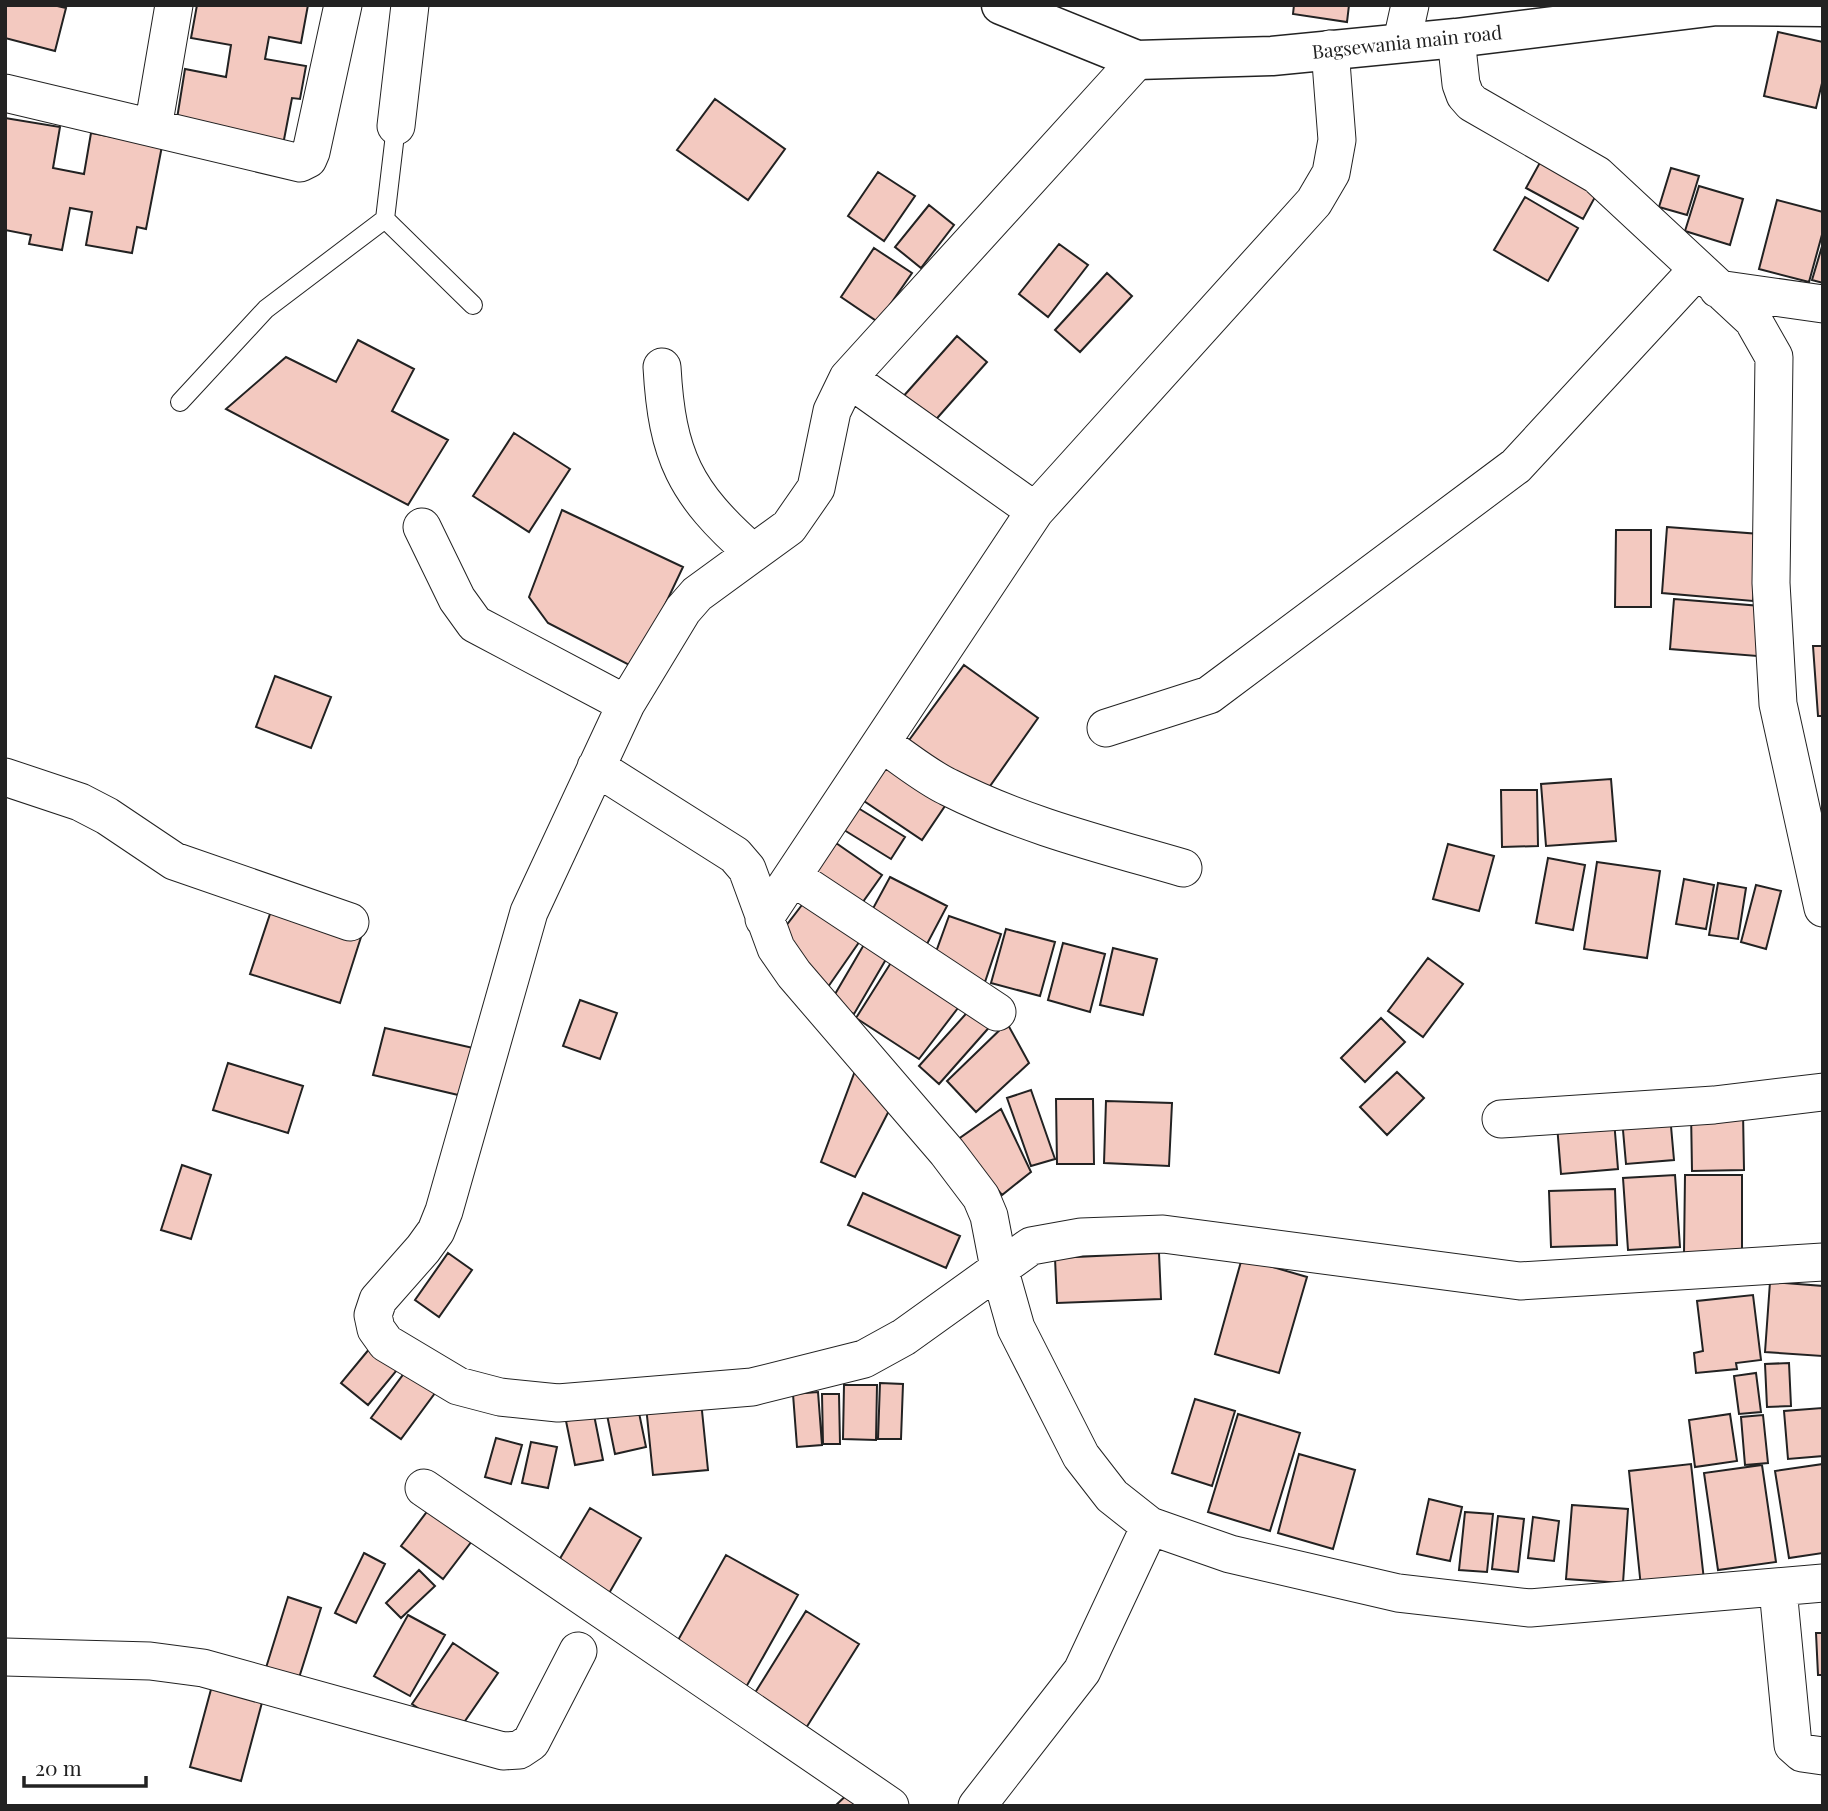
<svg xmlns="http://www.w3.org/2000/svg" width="1828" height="1811" font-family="'Playfair Display',serif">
<rect width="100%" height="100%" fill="#fff"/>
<path fill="#f3c9c0" stroke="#222" stroke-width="2" d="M5,5H53L66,8L55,51L5,38Z
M197,5H308L301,43L269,37L265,59L306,66L300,99L292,98L282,150L175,131L185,69L226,77L231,45L191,38Z
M1294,5H1349L1347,22L1293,14Z
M1778,32L1823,42V79L1816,108L1764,96Z
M715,99L785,149L748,200L677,150Z
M5,118L60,127L53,168L84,174L91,133L162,146L146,229L137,227L132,253L86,245L92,212L70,208L62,250L29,244L31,235L5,230Z
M1543,157L1600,188L1583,219L1526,188Z
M1671,168L1699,176L1687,215L1659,207Z
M878,172L915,196L884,241L848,216Z
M1699,186L1743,199L1730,245L1685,231Z
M1525,197L1578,228L1548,281L1494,250Z
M1777,200L1823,212V231L1809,282L1759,269Z
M929,205L954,225L921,268L895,247Z
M1823,243V283L1812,280Z
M1059,244L1088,265L1048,317L1019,294Z
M874,248L912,273L878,322L841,297Z
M1107,273L1132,296L1080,352L1055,330Z
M957,336L987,362L931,425L901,399Z
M358,340L414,369L392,411L448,440L408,505L226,409L286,357L336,382Z
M514,433L570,469L529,532L473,496Z
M562,510L683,567L635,668L548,623L529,597Z
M1667,527L1760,534L1753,601L1662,593Z
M1616,530H1651V607H1615Z
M1674,599L1761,606L1757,656L1670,649Z
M1813,646H1823V716H1818Z
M964,665L1038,718L983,796L907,743Z
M275,676L331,697L311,748L256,727Z
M881,755L949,800L922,840L855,795Z
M1611,779L1616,841L1546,846L1541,784Z
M1501,790H1537L1538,846L1502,847Z
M850,803L905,837L891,859L836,825Z
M836,843L882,875L855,913L809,881Z
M1448,844L1494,856L1479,911L1433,899Z
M1548,858L1585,865L1573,930L1536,923Z
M1597,862L1660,871L1647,958L1584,949Z
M890,877L947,906L927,944L870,914Z
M1684,879L1714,885L1706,929L1676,924Z
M1718,883L1746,888L1738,939L1709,935Z
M1756,885L1781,891L1766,949L1741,942Z
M805,901L862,938L828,987L779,935Z
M273,905L362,934L340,1003L250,974Z
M949,916L1001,934L985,982L932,963Z
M1006,929L1055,942L1040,996L991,983Z
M869,936L892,949L854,1014L831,1001Z
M1063,943L1105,954L1090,1012L1048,1000Z
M1113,948L1157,959L1143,1015L1100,1005Z
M1428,958L1463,984L1423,1037L1388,1011Z
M892,961L961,1004L919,1059L856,1018Z
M580,1000L617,1013L600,1059L563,1046Z
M973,1006L993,1023L939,1084L919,1066Z
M1381,1018L1405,1042L1365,1082L1341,1058Z
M1007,1023L1029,1063L976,1112L947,1081Z
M385,1028L482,1050L471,1098L373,1075Z
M228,1063L303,1086L288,1133L213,1110Z
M855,1071L896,1097L855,1177L821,1162Z
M1397,1072L1424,1098L1387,1135L1360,1107Z
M1031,1090L1055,1159L1031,1166L1007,1098Z
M1056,1099H1093L1094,1164H1057Z
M1106,1101L1172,1103L1169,1166L1104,1163Z
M1001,1109L1031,1172L1002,1195L957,1140Z
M1691,1111H1743L1744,1170L1692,1171Z
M1670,1115L1674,1160L1626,1164L1622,1119Z
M1614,1120L1618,1169L1561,1174L1557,1125Z
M182,1165L211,1175L191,1239L161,1230Z
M1675,1175L1680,1247L1628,1250L1623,1178Z
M1685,1175H1742V1255L1684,1254Z
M1615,1189L1617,1245L1551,1247L1549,1191Z
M863,1193L960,1236L946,1268L848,1225Z
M448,1253L472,1270L439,1317L415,1300Z
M1159,1253L1161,1299L1057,1303L1055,1258Z
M1242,1258L1307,1277L1279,1373L1215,1354Z
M1770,1282L1823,1286L1822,1356L1765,1352Z
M1753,1295L1761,1360L1736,1363L1737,1369L1696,1373L1694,1353L1703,1351L1697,1301Z
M375,1342L402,1364L368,1405L341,1383Z
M1789,1363L1791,1406L1767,1407L1765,1364Z
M408,1368L438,1389L401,1439L371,1418Z
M1756,1373L1761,1412L1739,1414L1734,1376Z
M880,1383L903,1384L901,1439H878Z
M844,1385H877L876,1440L843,1439Z
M818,1392L822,1445L797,1447L793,1394Z
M822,1394H839L840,1444H823Z
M1195,1399L1235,1411L1212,1486L1172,1473Z
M701,1401L708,1470L653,1475L646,1406Z
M637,1403L646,1447L615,1454L606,1410Z
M1822,1408L1823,1456L1788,1459L1784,1411Z
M1238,1414L1300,1433L1270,1531L1208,1512Z
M1730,1414L1737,1461L1695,1467L1689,1420Z
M594,1415L603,1460L575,1465L566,1421Z
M1763,1415L1768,1463L1745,1465L1741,1417Z
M496,1438L522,1445L511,1484L485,1477Z
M531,1442L557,1447L548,1488L522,1483Z
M1299,1454L1355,1470L1333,1549L1278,1533Z
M1691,1464L1704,1580L1641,1587L1629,1471Z
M1823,1464V1553L1789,1558L1775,1471Z
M1762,1465L1776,1562L1718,1570L1704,1473Z
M1429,1499L1462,1507L1450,1561L1417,1554Z
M432,1505L475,1537L443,1579L401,1546Z
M1572,1505L1628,1509L1623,1583L1566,1579Z
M590,1508L641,1538L604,1602L552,1572Z
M1465,1512L1493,1514L1487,1572L1459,1570Z
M1498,1516L1524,1519L1518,1572L1492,1569Z
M1533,1517L1559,1521L1554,1561L1528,1558Z
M364,1553L385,1564L356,1623L335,1613Z
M726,1555L798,1595L745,1689L673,1649Z
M419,1570L435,1586L401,1618L386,1603Z
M288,1597L321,1608L298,1681L265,1671Z
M806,1611L859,1644L801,1736L748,1704Z
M408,1615L445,1635L410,1696L374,1676Z
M1816,1633H1823V1675H1818Z
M453,1643L498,1673L456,1734L412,1704Z
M213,1682L264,1695L241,1781L190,1767Z
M853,1789L868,1806H835Z"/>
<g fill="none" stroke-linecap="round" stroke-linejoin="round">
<defs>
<path id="service" d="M396,126L385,219L473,305
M180,402L266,309L385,219"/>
<path id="minor" d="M1456,38L1461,84L1465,95L1472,103L1597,175L1753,320L1774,357L1771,583L1778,704L1823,908
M1402,41L1410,5
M1137,60L848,378L832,411L816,488L789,527L697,594L683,610L626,704L529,912L444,1211L436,1231L423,1249L378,1300L373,1315L376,1329L386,1343L458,1386L500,1397L558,1403L752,1387L864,1359L904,1337L1031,1246L1081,1237L1163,1234L1520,1281L1823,1262
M5,93L300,163L308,159L311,152L343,5
M396,126L410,5
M153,128L174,5
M1718,289L1823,304
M662,367C667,456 685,493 752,552
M848,378L1035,511
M422,527L457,599L475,624L626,704
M1106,728L1209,695L1516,466L1697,270
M881,743C903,757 925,776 948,787C1023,825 1104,845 1183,868
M596,767L735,855L747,869L776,948L794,974L947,1152L981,1197L989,1216L999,1268L1016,1328L1081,1456L1112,1496L1150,1526L1230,1554L1398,1593L1530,1608L1823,1583
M5,777L80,802L107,816L174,861L350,922
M793,877L997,1012
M764,919L1035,511L1314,202L1331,173L1337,140L1330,49
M1501,1119L1714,1105L1823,1092
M424,1488L890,1806
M1778,1589L1793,1745L1802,1753L1823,1756
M5,1657L150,1661L203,1668L503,1751L519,1750L531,1742L578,1651
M977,1806L1082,1671L1150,1526"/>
<path id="secondary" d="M1001,5L1137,60L1272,56L1456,38L1717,6L1823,7"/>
</defs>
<use href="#service" stroke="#222" stroke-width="20"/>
<use href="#minor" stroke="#222" stroke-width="39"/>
<use href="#secondary" stroke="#222" stroke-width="41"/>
<use href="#service" stroke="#fff" stroke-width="18"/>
<use href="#minor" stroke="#fff" stroke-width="37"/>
<use href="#secondary" stroke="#fff" stroke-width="38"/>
</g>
<g text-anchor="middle" stroke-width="5" stroke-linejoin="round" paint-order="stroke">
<g font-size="19" fill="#222" stroke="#fff">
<text transform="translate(1407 42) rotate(-6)" y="7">Bagsewania main road</text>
</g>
</g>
<rect width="1828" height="1811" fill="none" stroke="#222222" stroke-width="14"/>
<path d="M24 1776v10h122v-10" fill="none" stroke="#222222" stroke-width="3.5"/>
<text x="35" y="1776" font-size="21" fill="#222222" stroke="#ffffff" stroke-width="5" paint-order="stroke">20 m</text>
</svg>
